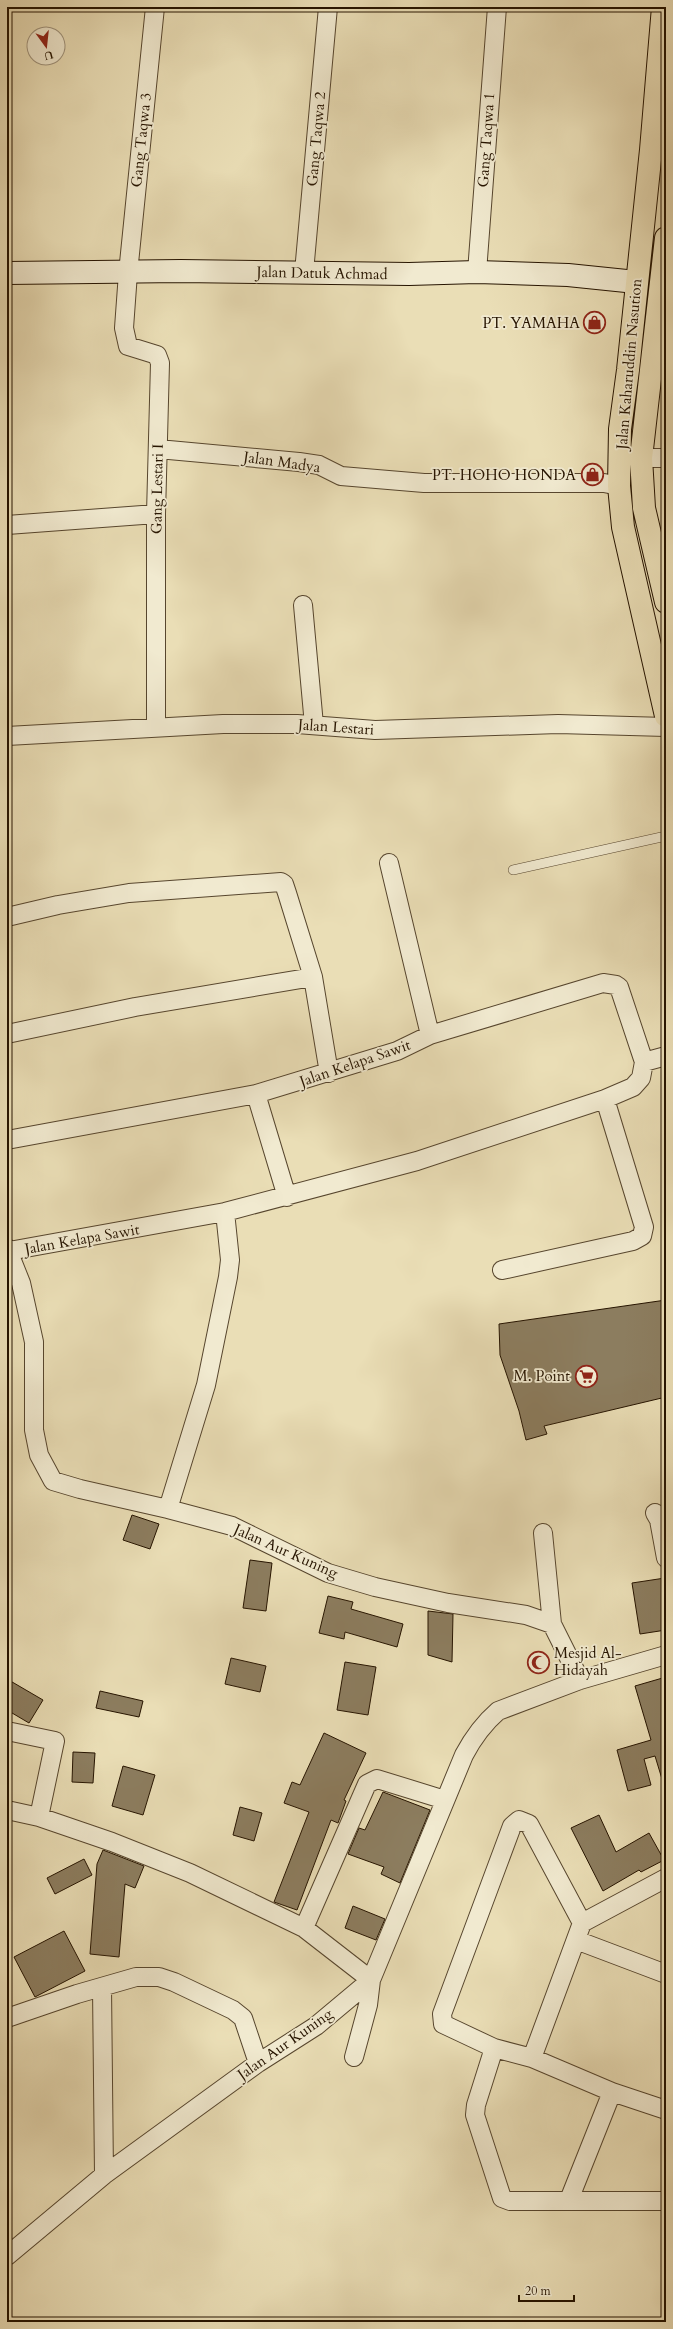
<svg xmlns="http://www.w3.org/2000/svg" width="673" height="2329" font-family="Cardo,serif">
<rect width="100%" height="100%" fill="#eadeb6"/>
<filter id="stains"><feTurbulence type="fractalNoise" baseFrequency=".005" numOctaves="4"/><feColorMatrix values="0 0 0 0 .2 0 0 0 0 .09 0 0 0 0 .02 0 0 0 .5 -.17"/></filter>
<radialGradient id="worn" r=".72"><stop offset=".6" stop-color="#630" stop-opacity="0"/><stop offset="1" stop-color="#630" stop-opacity=".3"/></radialGradient>
<path fill="#8c7d5f" stroke="#261400" d="M666,1300V1397L544,1426L547,1434L526,1440L519,1411L500,1355L499,1324Z
M132,1515L159,1524L150,1549L123,1540Z
M250,1560L272,1563L266,1611L243,1608Z
M665,1578L666,1630L640,1634L632,1583Z
M328,1596L353,1602L351,1609L403,1624L397,1647L345,1632L344,1639L319,1633Z
M428,1611L453,1614L452,1662L428,1655Z
M231,1658L266,1666L260,1692L225,1684Z
M345,1662L376,1667L368,1715L337,1710Z
M666,1677V1778L662,1779L655,1756L644,1759L651,1785L628,1791L617,1750L651,1740L635,1686Z
M7,1679L43,1700L29,1723L7,1710Z
M100,1691L143,1701L139,1717L96,1708Z
M324,1733L366,1753L344,1800L346,1801L338,1823L331,1820L297,1910L274,1902L309,1812L284,1803L292,1782L300,1785Z
M73,1752L95,1753L93,1783L72,1782Z
M123,1766L155,1775L143,1815L112,1806Z
M383,1792L430,1810L400,1883L381,1874L384,1867L348,1854L359,1828L365,1830Z
M240,1807L262,1813L254,1841L233,1835Z
M599,1815L616,1852L649,1833L664,1860L641,1872L639,1870L603,1891L571,1828Z
M103,1850L144,1866L135,1888L125,1884L119,1957L90,1954L97,1864Z
M84,1859L92,1875L55,1894L47,1878Z
M353,1906L385,1919L376,1940L345,1928Z
M64,1931L85,1971L35,1997L14,1957Z"/>
<g fill="none" stroke-linecap="round" stroke-linejoin="round">
<defs>
<path id="lane" d="M513,870L666,836"/>
<path id="street" d="M155,7L128,273L124,328L128,346L157,355L160,363L156,514V727
M304,272L328,7
M477,272L497,7
M158,449L299,462L319,465L341,476L424,483H604L619,486
M641,458H666
M7,525L156,514
M303,605L314,725
M7,736L223,724H297L375,730L558,724L666,727
M389,863L430,1035
M7,917L58,905L129,893L281,882L284,884L287,893L313,977L329,1073
M7,1034L135,1007L313,977
M256,1094L287,1197
M7,1140L256,1094L397,1051L430,1035L603,983L616,985L619,987L644,1062
M7,1248L21,1283L34,1342V1430L39,1455L53,1481L80,1489L168,1509L232,1526L328,1573L375,1587L448,1603L526,1615L552,1624L580,1680
M9,1251L225,1212L417,1161L605,1099L633,1087L641,1078L644,1062L666,1056
M502,1270L633,1241L642,1236L644,1227L605,1099
M168,1509L206,1385L228,1277L230,1260L225,1212
M655,1513L659,1520L666,1558
M543,1533L552,1624
M7,1731L55,1741L39,1817
M7,1810L39,1817L112,1842L190,1873L304,1928L371,1980L368,2005L354,2057
M582,1923L529,1824L519,1820L512,1826L442,2014L443,2024L494,2048L532,2058L612,2092L666,2110
M304,1928L367,1784L377,1779L445,1800
M576,1940L666,1974
M102,1987L104,2175
M7,2018L77,1994L136,1977H159L174,1982L233,2010L243,2018L258,2063
M494,2048L476,2105L475,2115L502,2198L510,2201H666
M532,2058L582,1923L666,1878
M569,2200L612,2092
M7,2256L104,2175L258,2063L316,2026L371,1980L464,1755C473,1738 483,1724 498,1711L580,1680L666,1655"/>
<path id="secondary" d="M7,273L181,271L409,274L477,272L568,275L636,282"/>
<path id="highway" d="M663,7L651,150L628,370L620,429L619,486L623,527L666,716
M666,238L641,458L644,508L666,602"/>
</defs>
<use href="#lane" stroke="#57462e" stroke-width="10"/>
<use href="#street" stroke="#57462e" stroke-width="20"/>
<use href="#secondary" stroke="#261400" stroke-width="24"/>
<use href="#highway" stroke="#261400" stroke-width="24"/>
<use href="#lane" stroke="#f1ead0" stroke-width="9"/>
<use href="#street" stroke="#f1ead0" stroke-width="18"/>
<use href="#secondary" stroke="#f1ead0" stroke-width="22"/>
<use href="#highway" stroke="#eadeb6" stroke-width="22"/>
</g>
<defs>
<symbol id="shop-ring" viewBox="-11 -11 22 22"><circle r="9.5" fill="#f1ead0" stroke="#8f2418" stroke-width="1.5"/><path d="M-5-2.5h2.3a2.7 3.5 0 0 1 5.4 0H5L5.5 6h-11ZM-1.5-2.5h3a1.5 2.3 0 0 0-3 0Z" fill="#8f2418"/></symbol>
<symbol id="supermarket-ring" viewBox="-11 -11 22 22"><circle r="9.5" fill="#f1ead0" stroke="#8f2418" stroke-width="1.5"/><path d="M-6-5.5h2.5l.6 2H6L4.5 2H-2.5L-4.4-4H-6ZM-1.5 3.2a1.3 1.3 0 1 0 .1 0ZM3 3.2a1.3 1.3 0 1 0 .1 0Z" fill="#8f2418"/></symbol>
<symbol id="mosque-ring" viewBox="-11 -11 22 22"><circle r="9.5" fill="#f1ead0" stroke="#8f2418" stroke-width="1.5"/><path d="M3.5-4.9A6 6 0 1 0 3.5 4.9A5 5 0 1 1 3.5-4.9Z" fill="#8f2418"/></symbol>
</defs>
<g fill-rule="evenodd">
<use href="#shop-ring" x="582" y="310" width="25" height="25"/>
<use href="#shop-ring" x="580" y="462" width="25" height="25"/>
<use href="#supermarket-ring" x="574" y="1364" width="25" height="25"/>
<use href="#mosque-ring" x="526" y="1650" width="25" height="25"/>
</g>
<g text-anchor="middle" stroke-width="3.5" stroke-linejoin="round" paint-order="stroke">
<g font-size="15" fill="#261400" stroke="#f1ead0">
<text transform="translate(316 139) rotate(-85)" y="5">Gang Taqwa 2</text>
<text transform="translate(141 140) rotate(-84)" y="5">Gang Taqwa 3</text>
<text transform="translate(486 140) rotate(-86)" y="5">Gang Taqwa 1</text>
<text transform="translate(322 273) rotate(1)" y="5">Jalan Datuk Achmad</text>
<text transform="translate(629 364) rotate(-85)" y="5">Jalan Kaharuddin Nasution</text>
<text transform="translate(282 462) rotate(8)" y="5">Jalan Madya</text>
<text transform="translate(157 489) rotate(-89)" y="5">Gang Lestari I</text>
<text transform="translate(336 727) rotate(4)" y="5">Jalan Lestari</text>
<text transform="translate(355 1063) rotate(-19)" y="5">Jalan Kelapa Sawit</text>
<text transform="translate(82 1239) rotate(-10)" y="5">Jalan Kelapa Sawit</text>
<text transform="translate(286 1551) rotate(24)" y="5">Jalan Aur Kuning</text>
<text transform="translate(285 2044) rotate(-35)" y="5">Jalan Aur Kuning</text>
</g>
<g font-size="15" fill="#261400" stroke="#f1ead0" text-anchor="end">
<text x="580" y="328">PT. YAMAHA</text>
<text x="576" y="480">PT. HOHO HONDA</text>
<text x="570" y="1381">M. Point</text>
<text x="554" y="1658" text-anchor="start">Mesjid Al-<tspan x="554" dy="17">Hidayah</tspan></text>
</g>
</g>
<rect width="673" height="2329" fill="none" stroke="#eadeb6" stroke-width="24"/>
<rect x="8" y="8" width="657" height="2313" fill="none" stroke="#261400" stroke-width="2"/>
<rect x="12" y="12" width="649" height="2305" fill="none" stroke="#261400"/>
<g transform="translate(46 46) rotate(165)"><circle r="19" fill="#f1ead0" stroke="#a0947d"/>
<path d="M0-3L7 15L0 10L-7 15Z" fill="#8f2418"/>
<text y="-6" font-size="11" font-weight="bold" text-anchor="middle" fill="#261400">U</text>
</g>
<path d="M519 2295v6h55v-6" fill="none" stroke="#261400" stroke-width="2"/>
<text x="525" y="2295" font-size="12" fill="#261400" stroke="#f1ead0" stroke-width="3" paint-order="stroke">20 m</text>
<rect width="100%" height="100%" filter="url(#stains)"/>
<rect width="100%" height="100%" fill="url(#worn)"/>
</svg>
